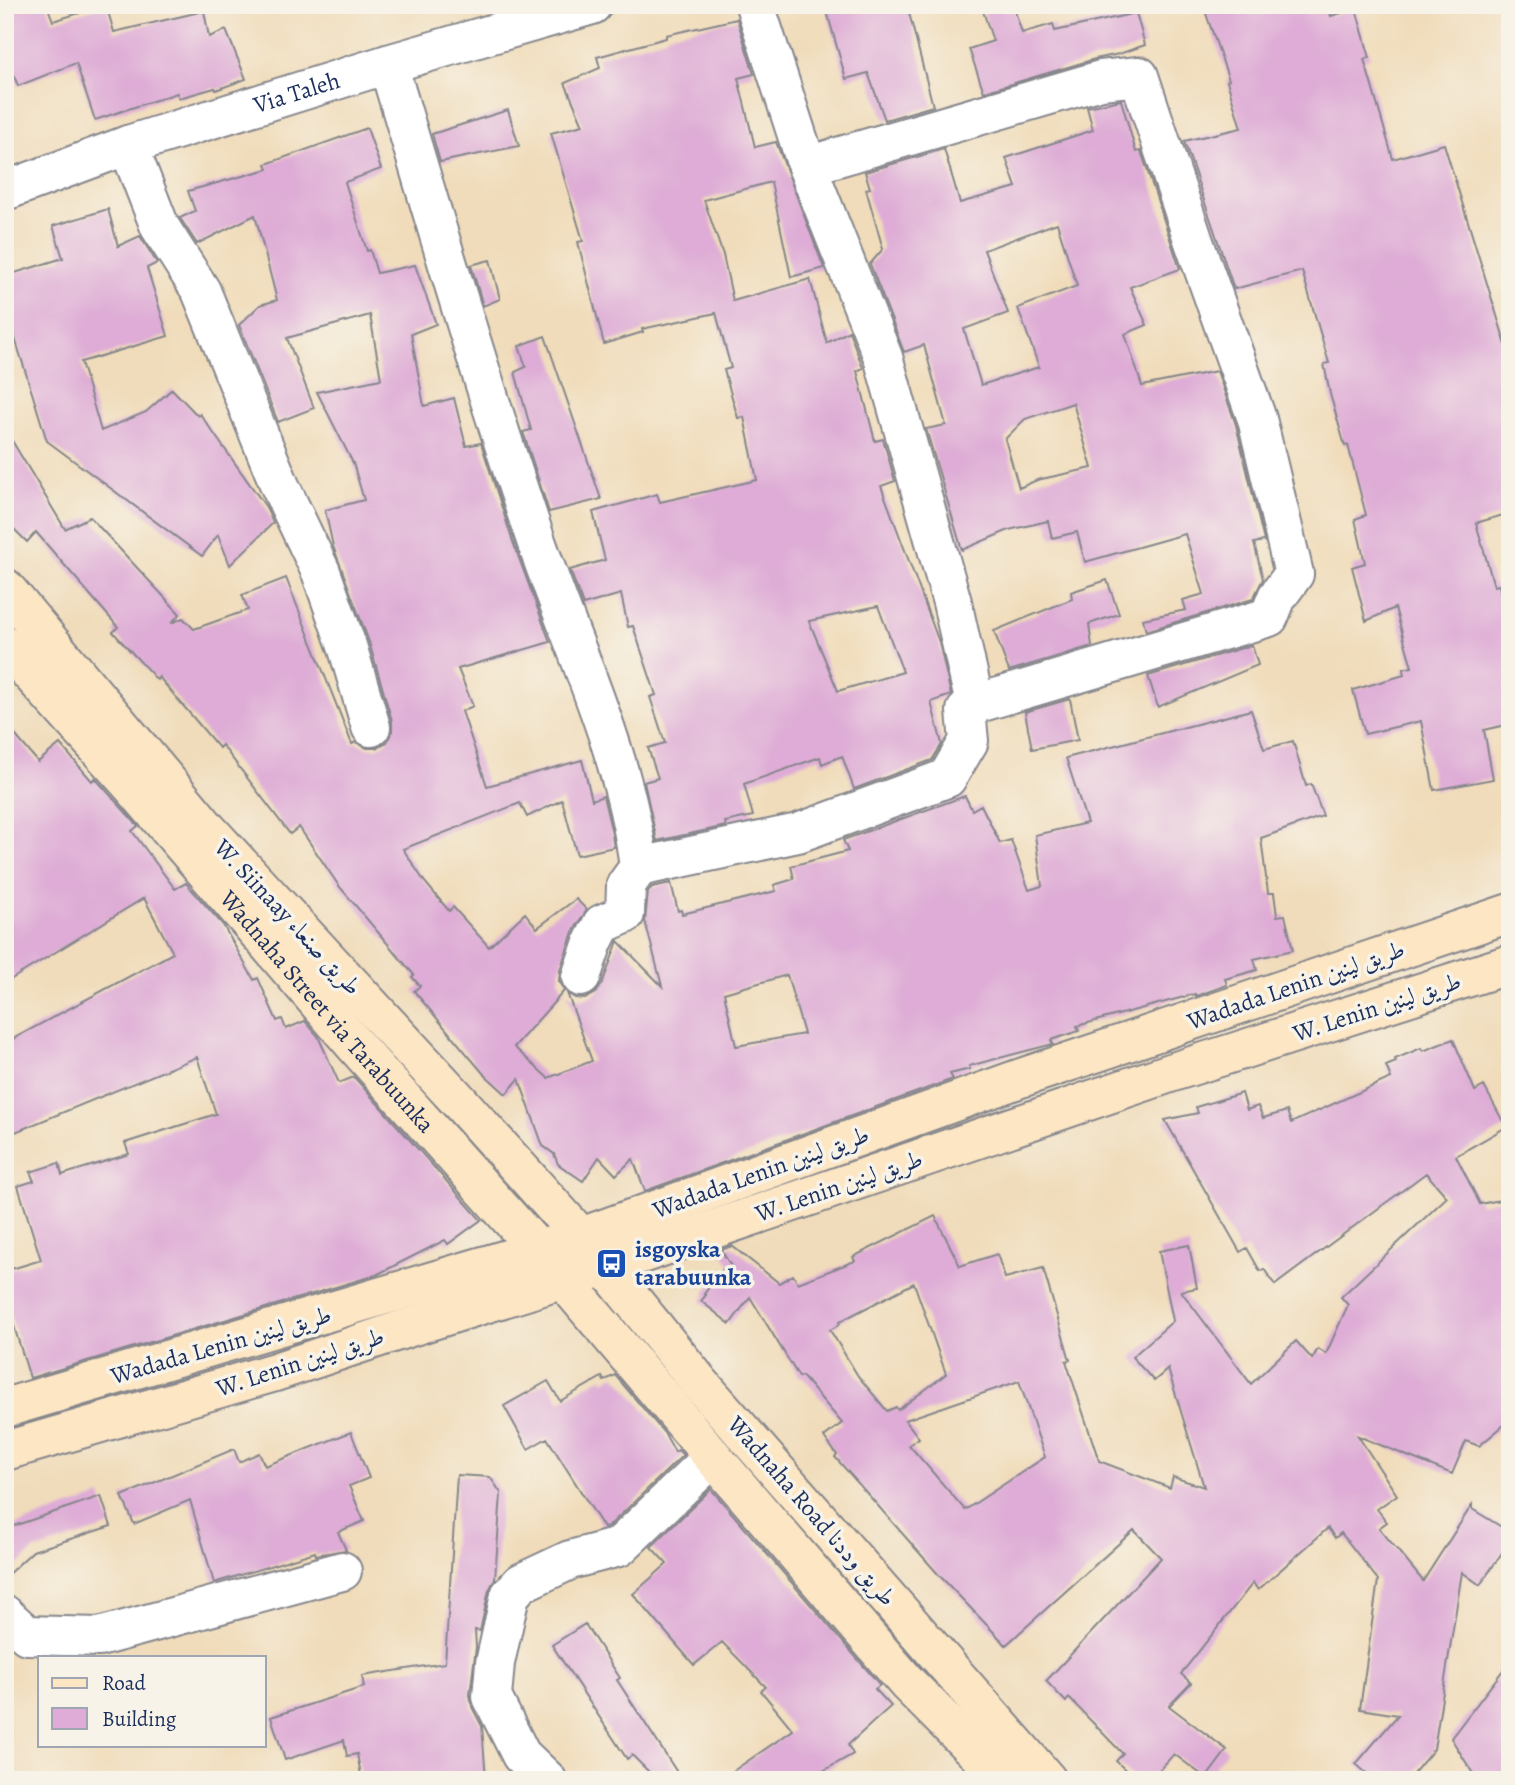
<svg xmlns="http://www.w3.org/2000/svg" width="1515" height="1785" font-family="Alegreya,Amiri,serif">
<rect width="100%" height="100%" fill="#f7f3e8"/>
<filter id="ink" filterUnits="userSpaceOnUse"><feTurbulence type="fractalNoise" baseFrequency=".0143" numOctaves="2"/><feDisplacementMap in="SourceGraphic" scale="14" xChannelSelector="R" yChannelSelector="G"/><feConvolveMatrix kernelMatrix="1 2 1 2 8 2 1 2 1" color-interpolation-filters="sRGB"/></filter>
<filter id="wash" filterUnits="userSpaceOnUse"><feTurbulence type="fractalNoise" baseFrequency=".00686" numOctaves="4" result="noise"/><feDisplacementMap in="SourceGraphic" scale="28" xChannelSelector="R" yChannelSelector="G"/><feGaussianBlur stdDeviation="1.57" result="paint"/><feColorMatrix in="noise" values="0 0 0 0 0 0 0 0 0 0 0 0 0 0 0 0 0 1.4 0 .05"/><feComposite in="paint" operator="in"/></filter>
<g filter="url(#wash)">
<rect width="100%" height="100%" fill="#f0dcba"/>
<g id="blocks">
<path fill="#deacd6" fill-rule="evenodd" d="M5,5H47L53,21L106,5L114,32L204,11L209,37L226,30L246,79L216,90L215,88L179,98L177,93L95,120L76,63L18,86L5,54Z
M825,5H907L933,106L885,120L868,73L846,79Z
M981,5H1013L1022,33L1053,24L1055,31L1136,13L1145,45L1119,54L1095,59L984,92L969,49L993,41Z
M1203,5H1328L1331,16L1356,9L1370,58L1364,59L1393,159L1444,144L1510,358V513L1476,523L1494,586L1499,585L1510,638V724L1484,730L1493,779L1434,790L1421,721L1365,734L1353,690L1404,675L1403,669L1412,667L1395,608L1366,621L1352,567L1365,563L1355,519L1366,515L1348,445L1345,446L1330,394L1324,364L1329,363L1302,271L1234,289L1184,141L1241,128L1227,81L1229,80Z
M737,19L754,74L738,78L755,147L776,142L824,268L791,277L771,182L704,200L723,255L733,301L810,279L827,343L849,331L863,368L857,371L875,441L883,439L895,481L881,486L939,642L951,695L931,702L942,744L932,760L854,789L842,756L822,764L820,757L744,784L753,816L725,822L726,826L657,841L644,782L658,778L648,748L665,743L650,697L656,695L633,626L628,627L621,594L583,605L570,570L605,560L593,512L657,494L660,502L757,480L744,417L738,418L724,370L731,368L716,313L642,329L643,332L604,344L578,242L583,241L551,133L583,125L565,83L600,68L597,57L666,38V35ZM878,606L903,672L838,691L809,621Z
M1121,100L1136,152L1141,151L1180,269L1130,287L1147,325L1125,334L1142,386L1217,371L1236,425L1264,541L1254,543L1263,579L1253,599L1146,631L1143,619L1186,610L1183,600L1204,594L1185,534L1085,562L1077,532L1052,538L1048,521L1009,530L962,550L926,429L946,425L924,345L904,352L870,264L883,249L866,189L870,188L865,172L944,149L960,203L1016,187L1006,158L1093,130L1087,107ZM1057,223L1077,286L1018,308L1039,367L981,385L964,329L1008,313L984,250ZM1073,403L1092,468L1037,480L1019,488L1005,439L1025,419Z
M508,110L519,146L440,162L432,134Z
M367,128L381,169L345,182L367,251L370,250L377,273L415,265L436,324L411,334L424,406L454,398L466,446L481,443L513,542L550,642L458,669L473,706L462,711L487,786L582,760L592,800L603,796L611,829L614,847L577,855L562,800L527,817L520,803L403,849L424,881L449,911L453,907L489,947L525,913L537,928L576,899L587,910L573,932L560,970L559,981L564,991L514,1047L548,1078L592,1061L567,993L575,998L585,999L596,993L602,984L618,941L662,986L645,921L648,892L652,887L671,883L678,911L681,910L682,914L776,891L774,885L794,879L791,866L848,851L843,840L965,796L972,810L981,805L1000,843L1011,840L1029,890L1042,886L1035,835L1087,823L1066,758L1251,710L1264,749L1293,741L1306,786L1311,784L1323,816L1261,838L1268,893H1274L1277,916L1285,915L1293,950L1254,959L1257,970L1225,979L1227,985L1196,996L1195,994L1077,1026L1079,1031L1051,1040L1053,1044L969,1066L970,1069L950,1074L953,1079L645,1191L633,1159L616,1175L599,1157L583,1181L558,1164L554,1154L543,1146L519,1079L506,1094L483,1073L414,991L420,986L412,977L414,975L339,886L299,827L290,834L222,745L219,748L159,677L157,680L113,632L118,627L36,532L27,542L5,520V429L65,529L90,517L180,614L171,623L183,618L194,629L248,610L242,595L286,578L352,744L356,742L367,748H377L387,742L392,731V721L369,642L333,546L325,510L364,500L353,463L317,392L381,379L370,315L287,338L314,408L278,422L239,325L260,305L277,300L255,215L197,244L180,218L195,211L188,191L268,169L266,164ZM787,975L804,1034L736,1046L724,993Z
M108,209L118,246L140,236L157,263L147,268L168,336L81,362L101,431L146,412L172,389L198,416L200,414L266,507L273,523L230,565L218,535L202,556L47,441L5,306V276L63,258L53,226Z
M490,260L500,299L483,306L471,265Z
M545,336L601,499L549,512L523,432L531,430L515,372L526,367L519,346Z
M1107,580L1119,614L1089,624L1092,646L1009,671L994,631L1072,599L1071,592Z
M1252,645L1258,665L1158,707L1148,676Z
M1070,699L1078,740L1032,749L1025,712Z
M5,723L38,762L60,744L92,781L95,778L138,826L132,831L175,889L186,883L223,925L254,980L258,978L277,1021L282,1019L286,1029L305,1021L318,1036L339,1083L354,1077L481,1220L448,1244L445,1240L376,1275L30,1378L5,1297V1271L41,1260L18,1186L34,1181L30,1172L59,1163L62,1175L129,1154L125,1143L216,1114L197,1057L13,1133L5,1114V1043L173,953L144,898L5,983Z
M1453,1039L1475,1091L1484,1086L1506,1127L1456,1156L1480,1204L1510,1198V1420L1479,1446L1466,1441L1452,1474L1358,1436L1397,1495L1377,1509L1387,1522L1379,1528L1423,1581L1472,1505V1509L1510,1532V1541L1480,1585L1462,1572L1434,1749L1408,1780H1374L1356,1764L1398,1715L1360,1709L1378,1580L1341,1533L1335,1538L1328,1528L1258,1590L1253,1583L1181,1674L1191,1683L1169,1706L1227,1750L1206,1778L1174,1754L1150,1780H1136L1116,1761L1123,1754L1069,1698L1066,1702L1046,1681L1161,1558L1134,1530L1006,1645L938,1574L835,1457L837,1455L824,1437L842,1423L802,1376L799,1377L750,1297L730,1324L701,1301L706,1295L704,1294L723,1269L729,1273L733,1269L721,1250L732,1246L779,1283L793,1275L798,1283L855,1261L853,1257L935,1216L960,1266L997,1254L1005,1278L1043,1268L1070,1360L1066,1361L1099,1461L1170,1488L1173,1477L1204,1487L1168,1369L1154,1381L1132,1357L1173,1321L1159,1251L1189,1245L1197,1288L1181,1291L1251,1384L1296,1341L1312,1359L1318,1349L1326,1354L1348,1305L1341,1297L1447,1197L1426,1173L1275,1285L1264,1269L1260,1271L1247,1248L1240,1252L1165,1120L1198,1113L1196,1107L1242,1093L1247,1110L1258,1106L1263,1118L1287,1111L1291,1123L1391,1078L1386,1066L1396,1062L1395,1059L1421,1048L1423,1051ZM914,1283L946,1374L898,1410L896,1407L887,1411L858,1376L830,1330L840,1324L839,1322ZM1019,1381L1045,1457L965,1510L909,1445L919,1438L905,1420Z
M615,1375L665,1434L675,1452L678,1450L683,1455L608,1527L604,1528L547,1438L528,1449L504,1406L548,1381L560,1401L602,1377L604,1381Z
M351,1432L369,1478L349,1486L364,1521L338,1532L346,1550L316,1555L315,1552L214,1583L190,1500L134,1524L122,1496L234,1449L239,1462L259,1453L265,1466Z
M457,1475L490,1477L501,1493L495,1579L489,1590L480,1631L475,1630L476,1647L470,1695L472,1707L482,1726L486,1780H362L357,1754L347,1756L344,1740L285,1760L271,1717L364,1687L362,1676L445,1663Z
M711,1489L880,1685L875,1689L891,1706L848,1745L853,1754L807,1780H720L793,1730L761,1691L766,1687L722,1642L694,1665L633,1594L667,1564L651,1547Z
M101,1496L111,1526L33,1551L5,1577V1529Z
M585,1624L620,1678L617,1680L682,1780H657L632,1755L627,1759L552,1645Z
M1510,1661V1780H1477L1451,1738Z"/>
</g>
</g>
<g filter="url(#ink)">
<use href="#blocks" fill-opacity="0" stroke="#86868c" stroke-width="2"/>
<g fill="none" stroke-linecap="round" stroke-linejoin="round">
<defs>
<g id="street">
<path d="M388,64C435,222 481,379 534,535C571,644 625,752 639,867L626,885L625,914L602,924L593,942L581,977"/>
<path d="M128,145L160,227L201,291L280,486L321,572L348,649L371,727"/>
<path d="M807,166L1101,80L1139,76L1194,242L1257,419L1294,574L1277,597L1269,617L975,704"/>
<path id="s1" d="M5,191L128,145L388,64L592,5"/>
<path d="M639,867L798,833L947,778L969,741L966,711L975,704L952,602L883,357L807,166L755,5"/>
<path d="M5,1615L27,1635L99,1637L342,1571"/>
<path d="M547,1780L521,1755L492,1697L495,1663L510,1595L521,1583L570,1560L619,1547L713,1457"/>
</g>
<g id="secondary">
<path d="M5,588L208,830L458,1100L581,1237L699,1382L1047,1780"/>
<path id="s2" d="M5,645L133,787L353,1043L539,1251L713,1457L908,1684L1004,1780"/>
<path d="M5,1408L581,1237L1018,1079L1510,913"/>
<path d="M5,1451L275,1372L407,1328L606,1266L1176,1071L1510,964"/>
</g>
</defs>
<use href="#street" stroke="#86868c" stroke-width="42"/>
<use href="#secondary" stroke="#86868c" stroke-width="42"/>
<use href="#street" stroke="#fff" stroke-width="38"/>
<use href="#secondary" stroke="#fce6c4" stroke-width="38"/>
</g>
</g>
<defs>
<symbol id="bus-square" viewBox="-11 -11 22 22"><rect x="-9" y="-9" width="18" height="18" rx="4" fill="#1a4fb4" stroke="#f7f3e8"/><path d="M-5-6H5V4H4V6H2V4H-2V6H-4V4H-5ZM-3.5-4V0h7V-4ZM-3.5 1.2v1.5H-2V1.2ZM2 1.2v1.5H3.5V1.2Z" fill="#fff"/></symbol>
</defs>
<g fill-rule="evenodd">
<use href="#bus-square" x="594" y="1246" width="35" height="35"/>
</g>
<g text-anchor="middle" stroke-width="7" stroke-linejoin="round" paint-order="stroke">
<g font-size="24" fill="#1b2f5e" stroke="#f7f3e8">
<text dy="8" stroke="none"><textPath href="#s1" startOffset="308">Via Taleh</textPath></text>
<text transform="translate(288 917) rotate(47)" y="8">W. Siinaay طريق صنعاء</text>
<text transform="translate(1296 985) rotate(-19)" y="8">Wadada Lenin طريق لينين</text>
<text transform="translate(1377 1007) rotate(-18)" y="8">W. Lenin طريق لينين</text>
<text dy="8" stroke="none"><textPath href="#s2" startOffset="488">Wadnaha Street via Tarabuunka</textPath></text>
<text transform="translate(761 1172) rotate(-20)" y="8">Wadada Lenin طريق لينين</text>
<text transform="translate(839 1186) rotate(-19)" y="8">W. Lenin طريق لينين</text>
<text transform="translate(221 1345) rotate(-16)" y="8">Wadada Lenin طريق لينين</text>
<text transform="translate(300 1362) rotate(-18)" y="8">W. Lenin طريق لينين</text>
<text transform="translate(812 1511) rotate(49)" y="8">Wadnaha Road طريق وددنا</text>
</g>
<g font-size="24" font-weight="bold" fill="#164399" stroke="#f7f3e8" text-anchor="start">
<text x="635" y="1257">isgoyska<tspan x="635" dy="28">tarabuunka</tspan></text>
</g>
</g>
<rect width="1515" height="1785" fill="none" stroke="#f7f3e8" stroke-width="28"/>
<rect x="38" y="1656" width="228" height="91" fill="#f7f3e8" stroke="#9fa5b1" stroke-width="2"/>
<rect x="52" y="1678" width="35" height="10" fill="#fce6c4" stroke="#9fa5b1" stroke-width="2"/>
<text x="102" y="1690" font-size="21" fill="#1b2f5e">Road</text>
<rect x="52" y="1708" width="35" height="21" fill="#deacd6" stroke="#9fa5b1" stroke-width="2"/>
<text x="102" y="1726" font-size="21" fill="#1b2f5e">Building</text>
</svg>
